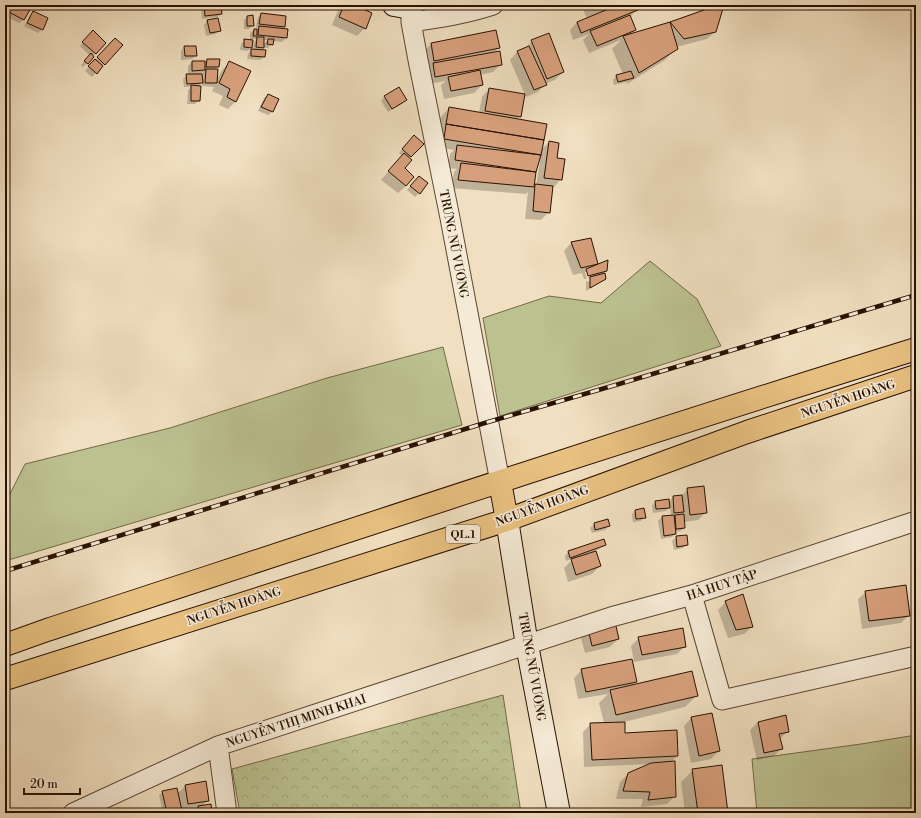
<svg xmlns="http://www.w3.org/2000/svg" width="921" height="818" font-family="'Libre Bodoni',serif">
<defs>
<pattern id="park-crowns" width="20" height="18" patternUnits="userSpaceOnUse"><rect width="20" height="18" fill="#bcc190"/><path d="M2 6a3 3 0 1 1 6 0M12 15a3 3 0 1 1 6 0" fill="none" stroke="#a2a57a"/></pattern>
</defs>
<rect width="100%" height="100%" fill="#f0dfc0"/>
<filter id="stains"><feTurbulence type="fractalNoise" baseFrequency=".005" numOctaves="4"/><feColorMatrix values="0 0 0 0 .2 0 0 0 0 .09 0 0 0 0 .02 0 0 0 .5 -.17"/></filter>
<radialGradient id="worn" r=".72"><stop offset=".6" stop-color="#630" stop-opacity="0"/><stop offset="1" stop-color="#630" stop-opacity=".3"/></radialGradient>
<path fill="#bcc190" stroke="#726948" d="M650,261L697,299L721,346L500,416L483,318L549,296L601,303Z
M443,347L462,425L5,561V504L25,464L170,428L327,378Z
M916,735V813H757L752,759L861,744Z"/>
<path fill="url(#park-crowns)" stroke="#726948" d="M503,695L521,813H240L232,769Z"/>
<path fill="#0003" fill-rule="evenodd" d="M10,5H24L29,8L23,20L19,23L5,16Z
M203,5H220L221,13L218,17L202,19L201,7Z
M343,5H352L365,28L357,36L332,25L338,10Z
M584,5H635L637,9L630,17L635,30L629,36L671,23L721,5H723L716,31L707,39L676,47V48L665,60L627,84V82L614,85L613,80L616,76L623,74L612,49L621,40L589,53L583,40L589,34L573,40L570,30L577,22L587,19L582,7Z
M33,12L47,19L42,30L38,33L24,26L30,16Z
M261,14L284,27L281,29L287,30L286,38L282,42L272,41V44L268,48L263,47L260,51L264,57L260,60L247,59L248,54L251,50H253L254,42L257,39H253L251,41V47L248,51L240,50L241,44L245,40L250,41V33L254,30H256L258,28L256,27L258,17ZM263,40H268L263,45Z
M247,17L253,25L249,29H244V20Z
M207,21L220,30L216,34L206,36L204,25Z
M93,32L105,43L83,67L81,65L90,56L80,46Z
M115,39L122,45L92,77L85,71Z
M532,41L563,72L555,80L545,84L538,92L526,97L510,60L517,52L524,49Z
M432,43L499,48L493,53L501,64L493,72L480,75L482,85L474,93L444,99L441,85L446,81L428,84L425,72L430,68H427L424,51Z
M184,47L196,55L192,59L181,60V51Z
M207,60L218,66L214,70L216,81L222,70L230,62L236,101L228,109L219,105L223,96L212,91L214,87L202,86V82L198,87L199,100L195,104H187L188,90L191,87H184L183,79L187,75H188V66L192,62H205Z
M399,88L406,100L402,104L388,112L381,101L384,97Z
M489,89L520,116L517,120L540,151L549,142L556,159L561,179L554,187H552L549,212L541,220L525,219L528,192L526,194L451,188L454,172L457,169L448,168L450,154L454,150L436,147L438,120L449,108L479,113L482,97ZM539,154H541L536,186L533,188L535,172Z
M268,95L278,99L272,112L268,115L258,111L264,98Z
M414,137L422,144L408,158L403,169L406,186L398,193L381,180L402,156L399,153Z
M415,181L419,193L415,197L407,190Z
M571,243L596,263L592,268L606,271L601,275L605,279L601,282L586,291V282L588,281V282L590,281L589,279L591,278H589L587,272H585L587,279H584L582,273L573,275L564,251Z
M688,489L706,512L698,520L684,522V528L681,531L675,532V534L672,537L661,539L658,521L662,517L671,516L670,507L666,511L653,513L652,505L656,502H669L673,497L681,496Z
M635,511L644,517L641,521L633,522L632,514Z
M594,524L609,526L605,530L592,533L590,528Z
M676,537L687,545L683,548L674,550L672,541Z
M605,545L601,548L595,551L600,566L592,574L568,582L564,568L574,558L566,561L565,556L568,552Z
M866,592L909,615L901,623L862,629L858,599Z
M726,602L752,627L744,634L728,638L718,610Z
M588,630L618,639L610,647L585,653L581,638Z
M639,638L685,646L677,654L634,662L631,646Z
M582,670L636,682L631,686L697,695L685,707L624,722V734L677,756L671,762L675,796L667,804L641,807L643,799H616L620,782L628,774L650,764L584,767L583,732L591,724L604,723L599,703L608,694L578,699L574,678Z
M691,718L719,751L711,759L691,763L684,726Z
M758,722L788,731L780,739L782,748L774,756L757,760L750,730Z
M693,770L727,813H685L681,782Z
M185,786L208,800L202,806L211,812L210,813H195V809L179,812L178,813H163L159,795L163,792L177,794Z"/>
<path fill="#d7a07c" stroke="#291101" d="M11,5H26L31,8L24,20L7,11Z
M204,5H221L222,14L205,16Z
M344,5H354L372,13L366,29L339,17Z
M592,5H607L594,10Z
M618,5H636L638,10L581,33L577,22Z
M718,5H724L716,32L684,39L670,22Z
M33,11L48,18L43,30L27,23Z
M261,13L286,16L285,27L259,24Z
M253,15L254,26H247V16Z
M630,15L636,30L597,46L590,31Z
M218,18L221,31L210,33L207,20Z
M670,22L678,49L639,73L623,36Z
M259,26L288,29L287,38L258,35Z
M254,29H257V36H253Z
M93,30L106,43L96,54L82,42Z
M496,30L500,48L434,61L431,43Z
M549,33L564,72L547,79L531,40Z
M257,37H264V48L256,47Z
M115,38L123,45L105,65L97,57Z
M244,39L253,40L252,48L244,47Z
M268,39H274L273,45L267,44Z
M184,46H196L197,56H185Z
M529,46L547,85L534,90L517,51Z
M251,49L266,50L265,57L251,56Z
M500,51L502,65L435,77L433,63Z
M91,53L94,57L88,64L84,61Z
M95,59L103,66L97,74L88,66Z
M207,59H220L219,67H206Z
M192,61H205V70L192,71Z
M229,61L251,71L236,102L227,97L230,89L219,83Z
M206,69H218L217,83H205Z
M480,70L483,85L451,91L448,77Z
M631,71L634,78L618,82L616,75Z
M186,74H202L203,83L187,84Z
M191,85L201,86L200,101H191Z
M399,87L407,100L392,109L384,96Z
M489,88L525,94L521,117L485,111Z
M268,94L279,99L273,112L261,107Z
M449,107L547,124L544,140L446,124Z
M446,124L544,140L541,155L444,139Z
M414,135L424,144L411,157L402,149Z
M549,141L559,143L557,158L565,159L562,180L544,178Z
M457,145L541,155L536,172L455,160Z
M404,153L412,160L405,168L414,177L406,186L388,171Z
M461,163L536,172L534,187L458,180Z
M419,176L428,183L420,194L410,186Z
M535,184L553,186L550,213L533,211Z
M591,238L598,264L581,268L571,242Z
M608,260L607,271L588,276L586,269Z
M605,273L606,279L590,288V277Z
M704,486L707,513L690,515L687,488Z
M682,495L684,512L674,513L673,496Z
M669,499L670,508L656,509L655,501Z
M644,508L646,518L636,519L635,510Z
M684,514L685,528L676,529L675,515Z
M674,515L676,534L664,536L662,516Z
M608,519L610,526L595,530L594,523Z
M687,535L688,545L677,547L676,536Z
M604,539L606,545L570,558L568,551Z
M596,551L601,566L576,575L571,559Z
M906,585L910,616L869,621L865,591Z
M743,594L753,627L736,630L725,601Z
M615,622L619,639L592,646L588,629Z
M683,628L686,647L642,655L638,637Z
M632,659L637,682L586,692L581,669Z
M692,671L698,696L616,715L610,690Z
M712,713L720,751L699,756L691,717Z
M786,715L789,732L779,734L783,749L764,753L758,722Z
M625,722V733L677,730L678,756L592,760L590,723Z
M675,761L676,797L648,800L650,792L623,791L628,773L651,763Z
M722,765L728,813H698L692,769Z
M206,781L209,801L188,804L185,785Z
M177,788L182,811L167,813L162,791Z
M211,804L212,812L199,813L198,806Z
M119,808L120,813H101V812Z"/>
<g fill="none" stroke-linecap="round" stroke-linejoin="round">
<defs>
<path id="street" d="M411,5V22L418,60L450,218L500,482
M411,22C439,18 466,14 493,5
M692,595L722,700L916,656
M218,746L227,813
M73,813L218,746L611,617L692,595L916,521"/>
<path id="secondary" d="M394,5L411,8
M507,520L527,645L559,813"/>
<path id="highway" d="M500,482L507,520
M5,645L47,630C337,535 625,439 916,349
M5,679L507,520L747,432L916,376"/>
</defs>
<use href="#street" stroke="#5b4431" stroke-width="21"/>
<use href="#secondary" stroke="#291101" stroke-width="24"/>
<use href="#highway" stroke="#291101" stroke-width="24"/>
<use href="#street" stroke="#f5ead6" stroke-width="19"/>
<use href="#secondary" stroke="#f5ead6" stroke-width="22"/>
<use href="#highway" stroke="#e8c080" stroke-width="22"/>
<defs>
<path id="rail" d="M5,571L488,422L619,384L916,295"/>
</defs>
<use href="#rail" stroke="#291101" stroke-width="4.5"/>
<use href="#rail" stroke="#f5ead6" stroke-width="3" stroke-dasharray="9" stroke-linecap="butt"/>
</g>
<g text-anchor="middle" stroke-width="3" stroke-linejoin="round" paint-order="stroke">
<rect fill="#f5ead6" stroke="#665241" stroke-width="1" x="446" y="525" width="34" height="18" rx="3"/>
<g font-size="11" font-weight="bold" fill="#291101">
<text x="463" y="538">QL.1</text>
</g>
<g font-size="12" fill="#291101" stroke="#f5ead6">
<text transform="translate(454 244) rotate(79)" y="4">TRƯNG NỮ VƯƠNG</text>
<text transform="translate(848 399) rotate(-18)" y="4">NGUYỄN HOÀNG</text>
<text transform="translate(542 506) rotate(-20)" y="4">NGUYỄN HOÀNG</text>
<text transform="translate(722 585) rotate(-18)" y="4">HÀ HUY TẬP</text>
<text transform="translate(234 606) rotate(-18)" y="4">NGUYỄN HOÀNG</text>
<text transform="translate(532 667) rotate(80)" y="4">TRƯNG NỮ VƯƠNG</text>
<text transform="translate(296 721) rotate(-18)" y="4">NGUYỄN THỊ MINH KHAI</text>
</g>
</g>
<rect width="921" height="818" fill="none" stroke="#f0dfc0" stroke-width="20"/>
<rect x="6" y="6" width="909" height="806" fill="none" stroke="#291101" stroke-width="2"/>
<rect x="10" y="10" width="901" height="798" fill="none" stroke="#291101"/>
<path d="M24 788v6h56v-6" fill="none" stroke="#291101" stroke-width="2"/>
<text x="30" y="788" font-size="12" fill="#291101" stroke="#f5ead6" stroke-width="3" paint-order="stroke">20 m</text>
<rect width="100%" height="100%" filter="url(#stains)"/>
<rect width="100%" height="100%" fill="url(#worn)"/>
</svg>
